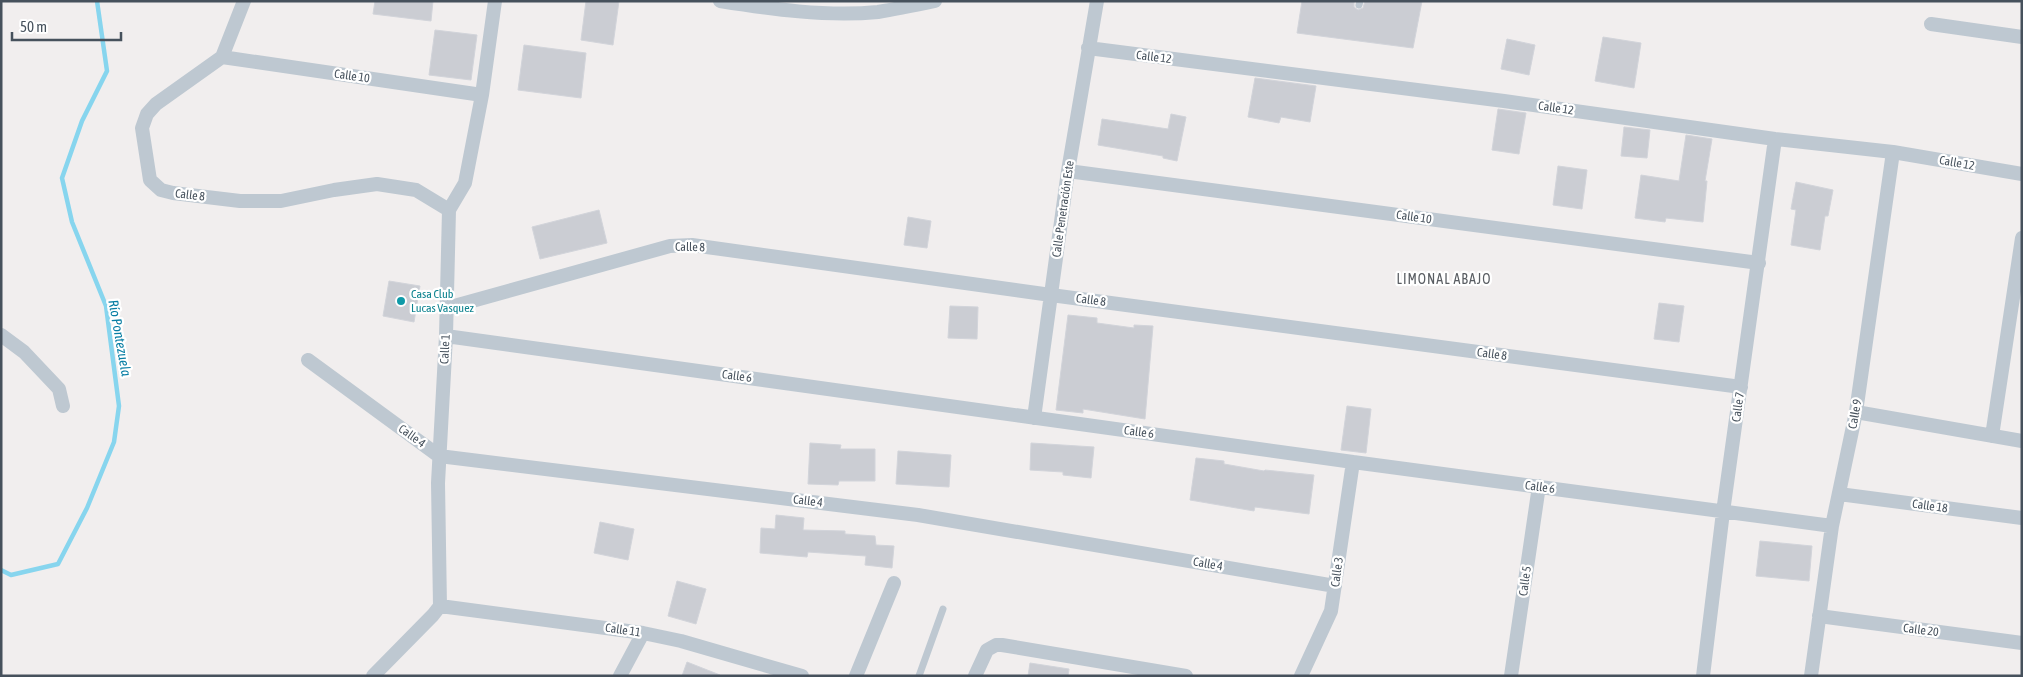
<svg xmlns="http://www.w3.org/2000/svg" width="2023" height="677" font-family="'Asap Condensed',sans-serif">
<rect width="100%" height="100%" fill="#f1eeee"/>
<g fill="none" stroke-linecap="round" stroke-linejoin="round">
<path stroke="#87d5ee" stroke-width="4.5" d="M1,570L11,575L58,564L87,508L114,442L119,406L106,306L72,222L62,178L82,121L107,71L97,1"/>
</g>
<path fill="#cbcdd3" stroke="#d2d4da" d="M375,1H433L431,21L373,14Z
M586,1H619L613,45L581,40Z
M1302,1H1354V7L1358,10L1363,8L1365,1H1422L1413,48L1297,33Z
M435,30L477,35L471,80L429,75Z
M1603,37L1641,43L1634,88L1595,81Z
M1507,39L1535,45L1529,75L1501,69Z
M524,45L586,53L581,98L518,90Z
M1255,78L1316,86L1310,122L1281,117L1279,123L1248,117Z
M1498,109L1526,113L1519,154L1492,150Z
M1171,114L1186,117L1177,161L1163,158V156L1098,145L1102,119L1168,129Z
M1624,127L1650,130L1647,158L1621,156Z
M1686,135L1712,139L1705,181H1707L1703,222L1666,218L1665,222L1635,218L1641,175L1679,181Z
M1558,166L1587,170L1582,209L1553,205Z
M1796,182L1833,190L1828,216H1825L1820,250L1791,245L1796,210L1791,209Z
M599,210L607,243L540,259L532,227Z
M908,217L931,221L927,248L904,245Z
M389,281L420,286L414,322L383,316Z
M1659,303L1684,306L1679,342L1654,339Z
M950,306L978,307L977,339L948,338Z
M1068,315L1097,318V323L1134,328V325L1153,326L1145,419L1083,409V413L1056,410Z
M1347,406L1371,409L1366,453L1341,450Z
M810,443L841,445L840,449H875V481H839L838,485L808,484Z
M1031,443L1094,447L1091,478L1063,475V472L1030,470Z
M898,451L951,455L949,487L896,484Z
M1196,458L1224,461V464L1264,471L1265,470L1314,475L1309,514L1255,507L1254,511L1190,500Z
M776,515L804,518L803,530L845,531V534L875,536L876,545L894,546L892,568L865,565L866,556L808,552L807,557L760,553L761,528L775,529Z
M600,522L634,529L628,560L594,553Z
M1760,541L1812,546L1809,581L1756,576Z
M677,581L706,589L696,624L668,616Z
M687,662L720,675V676H682Z
M1030,663L1069,669L1068,676H1028Z"/>
<g fill="none" stroke-linecap="round" stroke-linejoin="round">
<path stroke="#bec8d1" stroke-width="7" d="M1359,5L1360,1
M919,676L943,609"/>
<path stroke="#bec8d1" stroke-width="14" d="M244,1L222,57L156,104L147,114L142,128L150,180L161,190L173,193L240,201H281L334,190L377,184L416,190L449,210
M720,1C771,9 826,17 878,12C897,9 916,5 935,1
M1931,24L2022,37
M1088,48L1504,101L1775,139L1893,152L2022,174
M222,57L482,95
M1068,171L1759,263
M447,308L670,246L692,245L1051,295L1741,387
M1,335L24,352L59,389L63,406
M446,336L1353,462L1832,526
M308,360L439,456L918,515L1335,586
M1856,412L2022,441
M1034,418L1068,171L1097,1
M1992,436L2022,238
M1839,494L2022,518
M440,606L643,633L681,641L802,676
M1819,616L2022,643
M373,676L433,615L440,606L438,483L446,336L449,210L465,183L482,95L495,1
M620,676L643,633
M856,676L894,583
M975,676L987,650L996,645H1002L1186,676
M1301,676L1331,611L1353,462
M1511,676L1539,486
M1703,676L1723,512L1775,139
M1811,676L1832,526L1856,412L1893,152"/>
</g>
<circle fill="#0f9aa8" stroke="#fff" stroke-width="2" cx="401" cy="301" r="5"/>
<g text-anchor="middle" stroke-width="4.5" stroke-linejoin="round" paint-order="stroke">
<g font-size="12" fill="#46515c" stroke="#fff">
<text transform="translate(1154 57) rotate(7)" y="4">Calle 12</text>
<text transform="translate(352 76) rotate(8)" y="4">Calle 10</text>
<text transform="translate(1556 108) rotate(8)" y="4">Calle 12</text>
<text transform="translate(1957 163) rotate(10)" y="4">Calle 12</text>
<text transform="translate(190 195) rotate(7)" y="4">Calle 8</text>
<text transform="translate(1063 209) rotate(-82)" y="4">Calle Penetración Este</text>
<text transform="translate(1414 217) rotate(8)" y="4">Calle 10</text>
<text transform="translate(690 247) rotate(1)" y="4">Calle 8</text>
<text transform="translate(1091 300) rotate(8)" y="4">Calle 8</text>
<text transform="translate(445 349) rotate(-87)" y="4">Calle 1</text>
<text transform="translate(1492 354) rotate(8)" y="4">Calle 8</text>
<text transform="translate(737 376) rotate(8)" y="4">Calle 6</text>
<text transform="translate(1738 407) rotate(-82)" y="4">Calle 7</text>
<text transform="translate(1855 414) rotate(-80)" y="4">Calle 9</text>
<text transform="translate(1139 432) rotate(8)" y="4">Calle 6</text>
<text transform="translate(412 436) rotate(36)" y="4">Calle 4</text>
<text transform="translate(1540 487) rotate(8)" y="4">Calle 6</text>
<text transform="translate(808 501) rotate(7)" y="4">Calle 4</text>
<text transform="translate(1930 506) rotate(8)" y="4">Calle 18</text>
<text transform="translate(1208 564) rotate(10)" y="4">Calle 4</text>
<text transform="translate(1337 572) rotate(-82)" y="4">Calle 3</text>
<text transform="translate(1525 581) rotate(-82)" y="4">Calle 5</text>
<text transform="translate(623 630) rotate(8)" y="4">Calle 11</text>
<text transform="translate(1921 630) rotate(7)" y="4">Calle 20</text>
</g>
<g font-size="12" fill="#0d838f" stroke="#fff" text-anchor="start">
<text x="411" y="298">Casa Club<tspan x="411" dy="14">Lucas Vasquez</tspan></text>
</g>
<g font-size="14" letter-spacing="1" fill="#5a5e63" stroke="#fff">
<text x="1444" y="284">LIMONAL ABAJO</text>
</g>
<g font-size="14" font-style="italic" fill="#087ea4" stroke="#fff">
<text transform="translate(120 338) rotate(80)" y="5">Río Pontezuela</text>
</g>
</g>
<rect width="2023" height="677" fill="none" stroke="#46515c" stroke-width="5"/>
<path d="M12 32v8h109v-8" fill="none" stroke="#46515c" stroke-width="2.5"/>
<text x="20" y="32" font-size="15" fill="#46515c" stroke="#ffffff" stroke-width="4" paint-order="stroke">50 m</text>
</svg>
